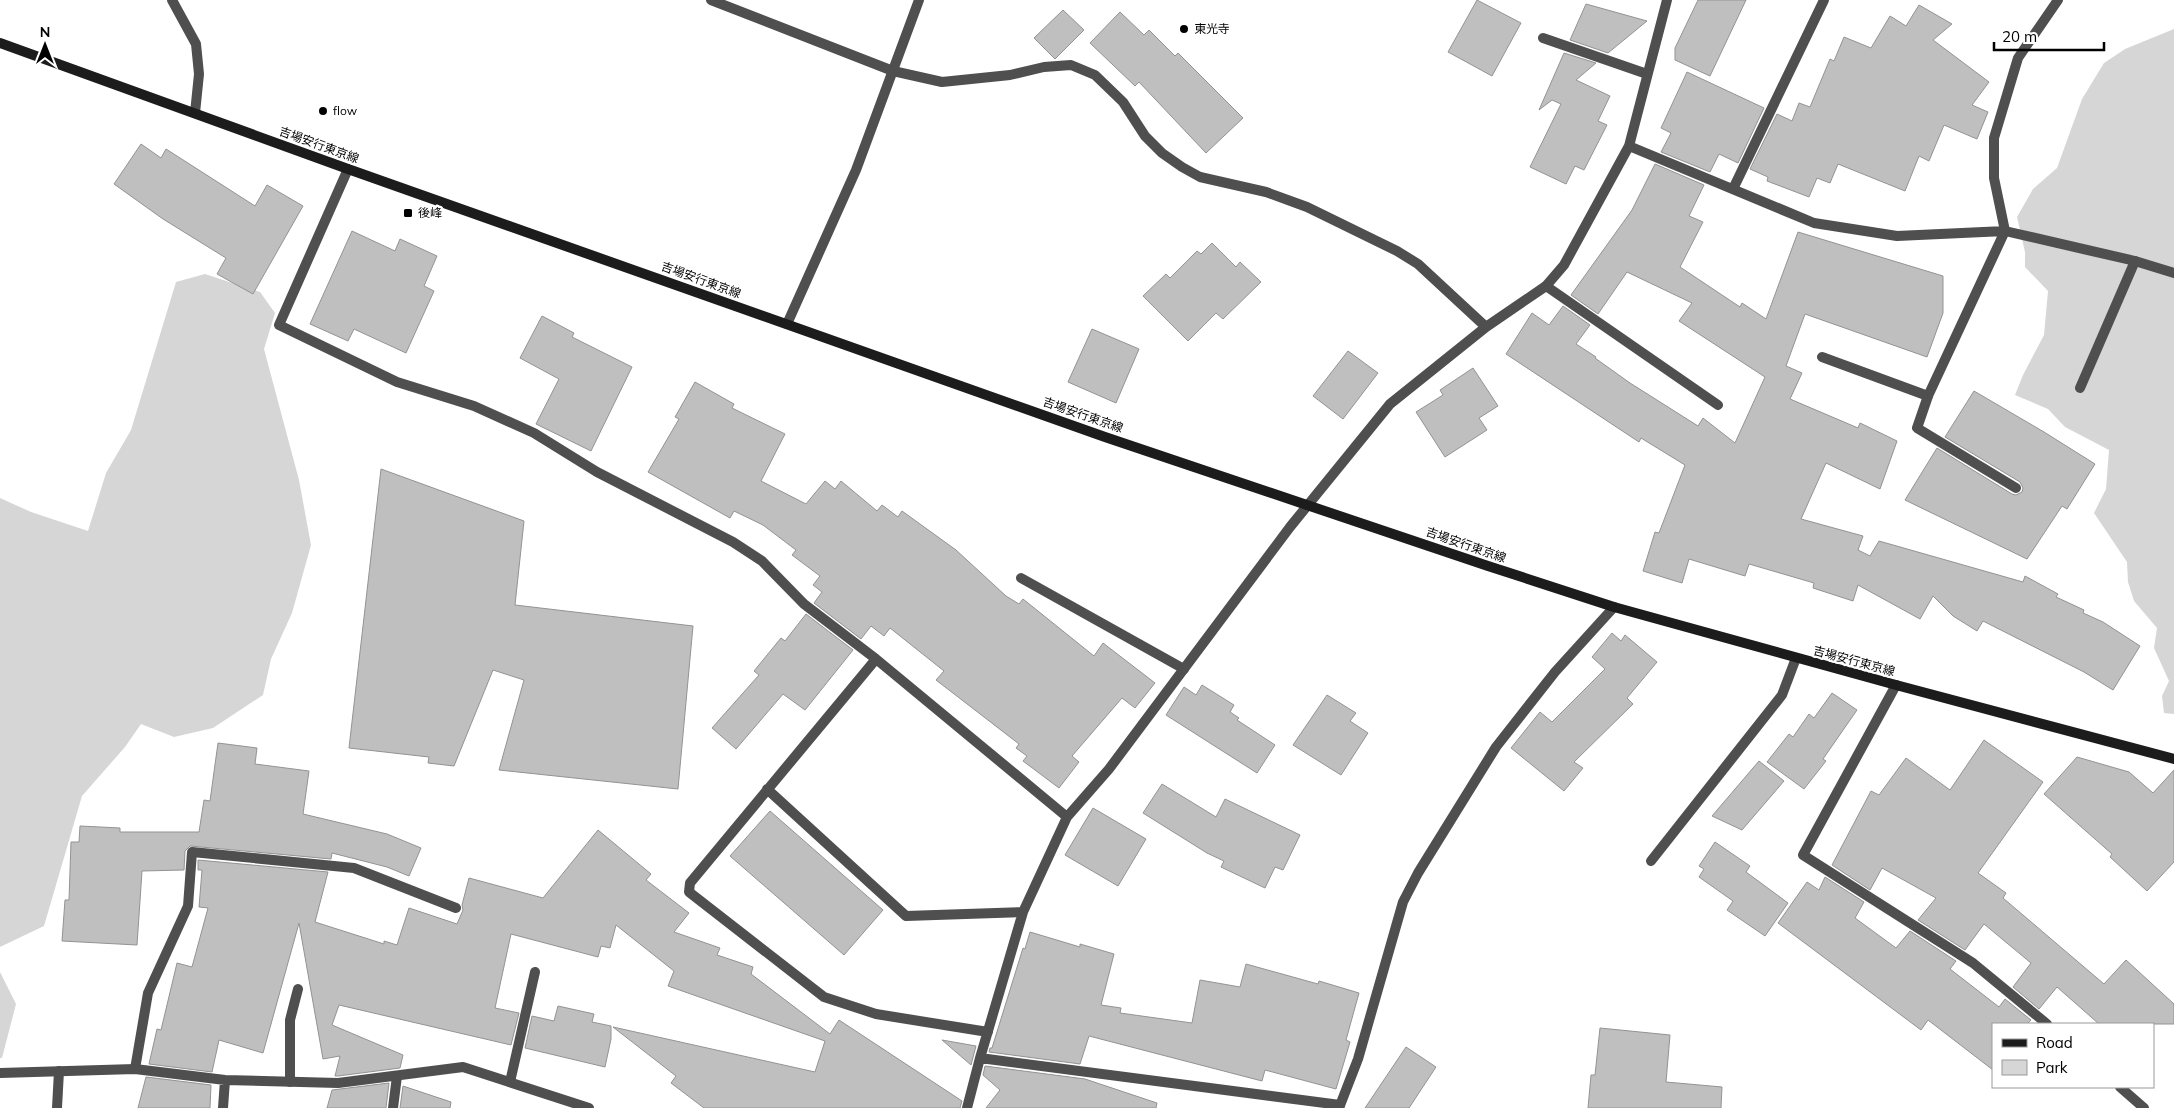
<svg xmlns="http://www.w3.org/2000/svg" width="2174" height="1108" font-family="Mulish,'Noto Sans JP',sans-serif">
<rect width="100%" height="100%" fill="#fff"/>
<path fill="#d6d6d6" d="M2174,29V714L2164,713L2162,696L2169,681L2154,648L2157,628L2134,601L2128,582L2127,562L2094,513L2106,489L2109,450L2065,427L2048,409L2015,395L2023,375L2044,335L2048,291L2025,267V252L2017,217L2033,189L2057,168L2082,99L2104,63L2125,49Z
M205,274L260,292L275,313L264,349L299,480L311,545L292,613L271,659L263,695L213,728L174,737L141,724L125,747L82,796L44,926L0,947V498L31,512L88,531L106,473L131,430L176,282Z
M0,972L16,1004L2,1058H0Z"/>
<path fill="#bfbfbf" stroke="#939393" d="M1477,0L1521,23L1492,76L1448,52Z
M1698,0H1746L1710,76L1675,60V48Z
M1586,4L1647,21L1608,53L1570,40Z
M1919,5L1952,24L1933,40L1989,82L1972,105L1988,112L1977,139L1944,125L1929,161L1919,156L1905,191L1838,164L1830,183L1817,178L1809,197L1767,181L1768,177L1750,169L1777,114L1792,121L1799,103L1810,107L1830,59L1834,61L1844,37L1871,48L1890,16L1906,26Z
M1063,10L1084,30L1055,59L1034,38Z
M1120,12L1144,35L1149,30L1175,56L1178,53L1243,118L1206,153L1139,82L1135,86L1090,43Z
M1564,53L1596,63L1576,80L1610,96L1598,121L1607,125L1584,170L1575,166L1566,184L1530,167L1561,104L1552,100L1539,110Z
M1687,72L1764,108L1738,163L1719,154L1710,172L1661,152L1671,133L1661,128Z
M141,144L161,158L166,149L255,206L267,185L303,206L253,294L217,274L226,258L163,219L114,184Z
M1655,164L1704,185L1689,216L1703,222L1680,267L1740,307L1742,303L1766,319L1798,232L1943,276V313L1927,357L1805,314L1786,366L1802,373L1790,399L1858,428L1860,423L1897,441L1880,489L1826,463L1801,519L1863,536L1858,550L1870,556L1879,541L2023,582L2025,576L2058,594L2056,597L2084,610L2083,613L2103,622L2140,646L2113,690L2084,672L1983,621L1977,631L1953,616L1933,596L1920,619L1858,585L1853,601L1813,588L1814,583L1749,564L1745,576L1689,559L1682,583L1643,571L1655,532L1659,533L1685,465L1641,438L1639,442L1506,354L1532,313L1549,325L1563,306L1590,325L1576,344L1596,357L1595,358L1630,383L1698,426L1703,418L1735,443L1765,377L1679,321L1692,303L1627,272L1598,314L1571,295L1632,210Z
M352,231L395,251L400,239L437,256L424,286L434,291L406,353L354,329L348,341L310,324Z
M1212,243L1236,267L1240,262L1261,282L1223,319L1216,313L1188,341L1143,296L1166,274L1170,278L1197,251L1201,254Z
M542,316L574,333L572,337L632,367L591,451L536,424L559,379L520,358Z
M1092,329L1139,349L1116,403L1068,382Z
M1348,351L1378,373L1343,419L1313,396Z
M1473,368L1498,406L1479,418L1487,430L1445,457L1416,412L1443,395L1440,390Z
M695,382L734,404L732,408L785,434L761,481L806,504L825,481L835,489L841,481L877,511L882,505L898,517L902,511L956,550L1006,596L1019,604L1023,599L1094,656L1103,643L1155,683L1135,708L1122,698L1072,756L1079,762L1059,788L1023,761L1027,756L1016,748L1019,744L936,680L944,671L890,628L884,636L871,626L861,639L814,603L822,592L813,585L820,576L792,555L796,550L763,525L734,511L730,518L648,472L679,419L675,417Z
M1974,391L2044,432L2095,464L2067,509L2062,506L2027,559L1905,500L1937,448L2012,494L2016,495L2022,492L2023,488L2020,482L1945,437Z
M381,469L524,521L515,605L693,626L678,789L499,770L524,680L493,670L454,766L428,763L429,757L349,748Z
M806,614L853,650L805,710L783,694L736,749L712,728L759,675L754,671L781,638L785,641Z
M1612,633L1621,641L1625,635L1657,662L1627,698L1633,704L1574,762L1583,768L1564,791L1511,748L1540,712L1552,722L1605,669L1592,657Z
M1202,685L1234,705L1230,712L1239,718L1237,720L1275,745L1257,773L1166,715L1184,687L1196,695Z
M1832,693L1857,710L1823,759L1826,761L1804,789L1767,762L1789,734L1793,737L1809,714L1814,718Z
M1327,695L1356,713L1350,721L1368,733L1341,775L1293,745Z
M1984,740L2043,782L1978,873L2006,893L2003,898L2104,984L2126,960L2174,1004V1024H2099L2057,987L2039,1009L2013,987L2031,963L1984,924L1965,950L1918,920L1936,898L1882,868L1870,890L1832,865L1871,791L1879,795L1906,758L1950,790Z
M218,743L257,748L255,764L309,771L303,814L387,834L421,848L409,876L387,867L332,853L331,859L190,846L185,851L184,870L142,871L137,945L62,941L65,900H69L71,842H79L80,826L120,828V832H199L204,800L210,801Z
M2077,757L2129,772L2153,793L2174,770V862L2147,891L2110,857L2112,854L2044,794Z
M1759,761L1784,781L1742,830L1712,816Z
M1162,784L1216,817L1225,799L1300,835L1283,870L1275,867L1265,888L1221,867L1224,861L1207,853L1143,813Z
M1093,808L1146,839L1118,886L1065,855Z
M770,811L883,910L844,955L730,856Z
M598,830L651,874L646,880L689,913L674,932L720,948L717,955L753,967L751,974L830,1034L839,1020L962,1101L960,1108H704L671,1083L676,1076L613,1027L815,1072L825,1041L668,986L674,971L616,925L610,948L601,946L598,957L511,934L495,1008L519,1013L511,1045L339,1005L332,1025L403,1055L400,1068L338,1076H335L340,1056L323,1059L299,923L263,1053L219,1040L212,1072L149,1064L157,1029L161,1030L177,963L192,967L208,908L199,907L202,870H198V860L328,872L315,922L384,944V941L397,945L409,908L457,924L463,910L462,905L469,878L543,898Z
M1715,842L1750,866L1746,872L1788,903L1765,936L1727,910L1733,901L1699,877L1704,869L1699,866Z
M1825,877L1864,902L1855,918L1896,948L1910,931L1956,961L1950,969L1999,1007L2005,999L2031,1020L2027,1024H1993V1070L1928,1020L1921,1030L1778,923L1807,882L1819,890Z
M1030,932L1080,947V944L1114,954L1101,1005L1121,1008L1120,1013L1192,1023L1200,980L1240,987L1246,964L1318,984L1319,981L1359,993L1346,1040L1350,1042L1336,1089L1265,1070L1262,1081L1089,1036L1080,1064L989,1052L990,1048H992L1023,948L1025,949Z
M558,1006L594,1014L592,1022L611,1026V1039L605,1067L525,1048L532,1016L554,1021Z
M1600,1028L1670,1035L1666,1082L1722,1087L1721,1108H1588L1591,1075H1595Z
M942,1040L976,1046L971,1065Z
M1406,1047L1436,1067L1409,1108H1365Z
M985,1066L1085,1079L1157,1103L1156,1108H986L1000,1090L983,1075Z
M146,1077L211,1085L210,1108H138Z
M389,1083L386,1108H327L332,1090Z
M403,1086L451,1102L450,1108H400Z"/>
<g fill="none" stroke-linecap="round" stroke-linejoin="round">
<path stroke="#4f4f4f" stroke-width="10" d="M172,0L196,44L199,74L195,113
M1543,38L1647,74
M1546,286L1718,405
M787,324L856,170L919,0
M1822,357L1928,396
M2080,388L2135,261
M1021,578L1184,669
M1651,861L1782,695L1796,658
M135,1069L148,993L188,906L192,852L354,868L456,908
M290,1082V1020L298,989
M510,1082L535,972
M57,1108L59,1071
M393,1108L397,1076
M1339,1108L1358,1059L1403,902L1418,873L1496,747L1555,672L1614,607"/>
<path stroke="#4f4f4f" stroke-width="10" d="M711,0L893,71L942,82L1010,75L1044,67L1071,65L1095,75L1123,102L1145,136L1162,153L1182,167L1200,177L1266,192L1307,207L1397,251L1418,264L1486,327
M1629,146L1814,223L1897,236L2005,231L2135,261L2174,273
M348,169L279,325L397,382L474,406L534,433L597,472L733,542L762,561L804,604L876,659L1067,817
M1733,189L1824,0
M2016,488L1917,428L1928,396L2005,231L1994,178V138L2018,58L2058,0
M876,659L690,883L689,892L824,997L876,1014L988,1032
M1896,685L1803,855L1973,963L2047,1024
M767,789L906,916L1023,912
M980,1058L1340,1105
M0,1073L135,1069L225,1080L338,1083L463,1067L589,1108
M2120,1087L2144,1108
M223,1108L225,1080
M967,1108L980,1058L1023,912L1067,817L1109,769L1290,527L1390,404L1486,327L1546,286L1564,265L1629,146L1667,0"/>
<path stroke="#1c1c1c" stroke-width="10" d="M0,43L348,169L1105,437L1488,566L1614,607L1896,685L2174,759"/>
</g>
<g fill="#000" stroke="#fff" stroke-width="2">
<circle cx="1184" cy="29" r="5"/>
<circle cx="323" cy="111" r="5"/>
<rect x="403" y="208" width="10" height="10" rx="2.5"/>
</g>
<g text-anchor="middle" stroke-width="4.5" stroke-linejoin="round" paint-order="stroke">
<g font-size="12" fill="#000" stroke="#fff" text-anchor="start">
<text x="1194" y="33">東光寺</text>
<text x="333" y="115">flow</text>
<text x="418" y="217">後峰</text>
</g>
<g font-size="12" fill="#000" stroke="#fff">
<text transform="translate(319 145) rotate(20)" y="4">吉場安行東京線</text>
<text transform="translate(701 280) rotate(20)" y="4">吉場安行東京線</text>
<text transform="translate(1083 415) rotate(19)" y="4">吉場安行東京線</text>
<text transform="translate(1466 545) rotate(19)" y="4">吉場安行東京線</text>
<text transform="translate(1854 661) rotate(15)" y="4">吉場安行東京線</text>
</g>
</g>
<rect x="1992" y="1023" width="162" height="65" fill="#ffffff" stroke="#999999"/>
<rect x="2002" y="1039" width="25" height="8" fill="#1c1c1c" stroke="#999999"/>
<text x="2036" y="1048" font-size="15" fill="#000000">Road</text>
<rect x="2002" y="1060" width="25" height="15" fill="#d6d6d6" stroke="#999999"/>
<text x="2036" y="1073" font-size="15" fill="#000000">Park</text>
<g transform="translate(45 45)" stroke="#ffffff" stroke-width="4" paint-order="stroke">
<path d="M0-4L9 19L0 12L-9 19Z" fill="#000000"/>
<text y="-8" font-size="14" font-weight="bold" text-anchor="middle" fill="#000000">N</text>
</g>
<path d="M1994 42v8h110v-8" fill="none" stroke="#000000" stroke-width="2.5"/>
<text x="2002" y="42" font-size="15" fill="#000000" stroke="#ffffff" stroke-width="4" paint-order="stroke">20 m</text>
</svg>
